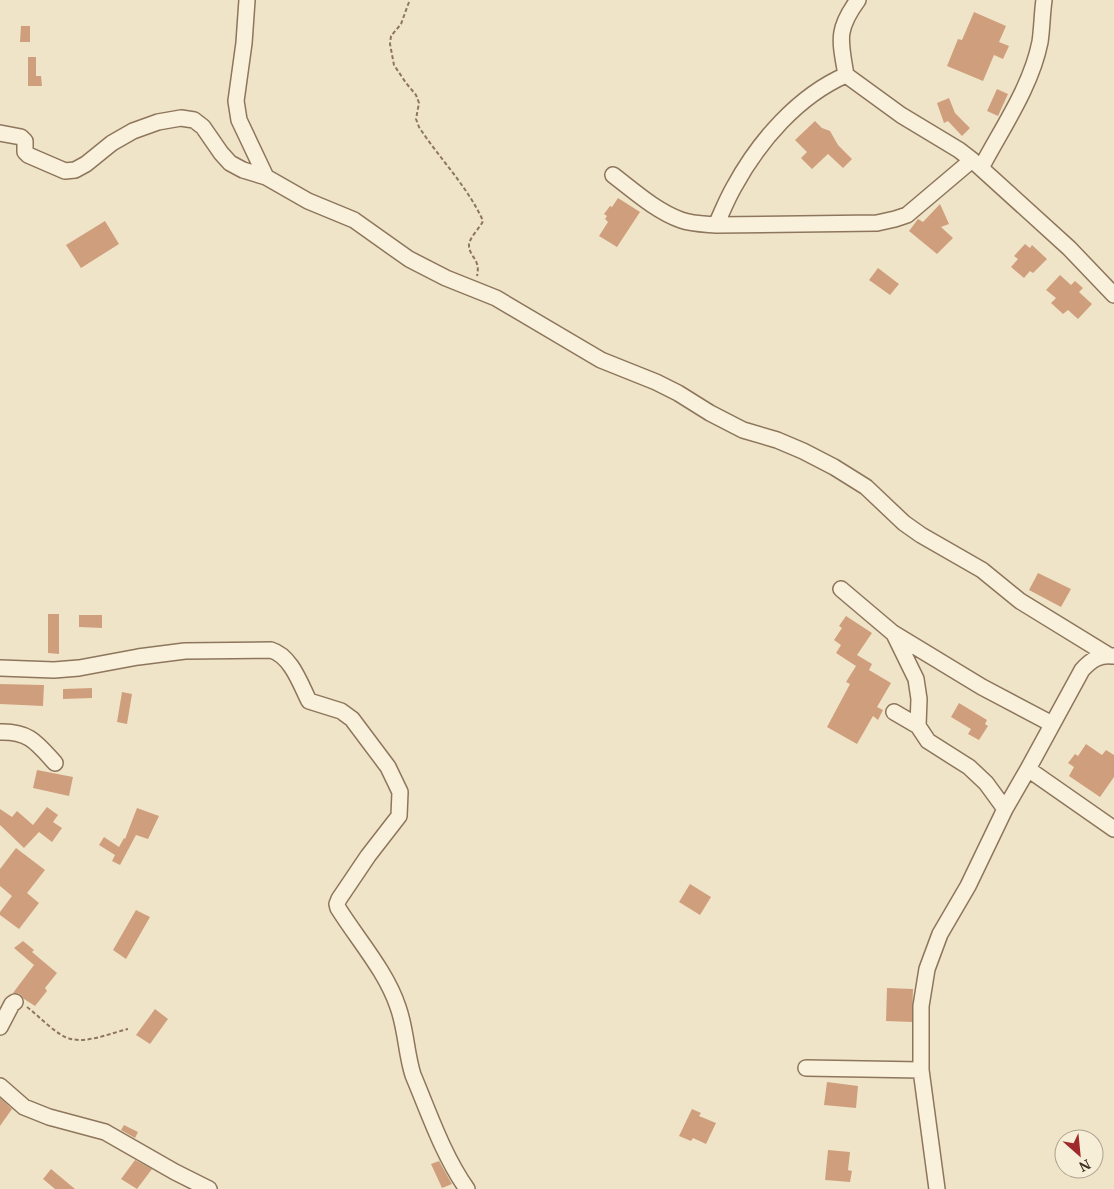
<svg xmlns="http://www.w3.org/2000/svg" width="1114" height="1189" font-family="'PT Serif',serif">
<rect width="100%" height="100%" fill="#f0e4c8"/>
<path fill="#cf9f7d" d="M974,12L1006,26L999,42L1009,46L1003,59L994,55L983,81L947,66L958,39L962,40Z
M21,26H30V42H20Z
M28,57H36V76H41L42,86H28Z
M997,89L1008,94L998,116L987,111Z
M949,98L955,113L970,128L962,136L948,121L944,123L937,103Z
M815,121L822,128L830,131L838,145L852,159L843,168L828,154L812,169L801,158L807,152L795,140Z
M618,198L640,212L617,247L599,236L608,222L605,219L607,216L604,214L610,206L612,207Z
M940,204L949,224L941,227L953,238L937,254L909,231L918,219L923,222Z
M105,221L119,244L81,268L66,245Z
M1025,244L1030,248L1032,245L1047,259L1033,273L1030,271L1024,278L1011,267L1018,259L1014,256Z
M878,268L899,284L890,295L869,280Z
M1060,275L1071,285L1075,281L1083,288L1079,292L1092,304L1078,319L1068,310L1063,314L1051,303L1056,298L1046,290Z
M1038,573L1071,589L1061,607L1029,590Z
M48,614H59V654L48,653Z
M79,615H102V628L79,627Z
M846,616L872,633L857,655L872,664L869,670L891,683L877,707L883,710L878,720L873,716L857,744L827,727L850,684L846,682L856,666L836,653L841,645L834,640L842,628L839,626Z
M0,684L44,685L43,706L0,704Z
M92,688V698L63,699V689Z
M122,692L132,694L127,724L117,722Z
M959,703L987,720L985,724L988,726L979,740L968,734L971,729L951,717Z
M1086,744L1102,755L1106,750L1114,755V777L1100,797L1069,776L1074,767L1068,763L1075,754L1078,756Z
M37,770L73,777L69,796L33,788Z
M47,807L58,815L53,822L62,828L52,842L39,832L24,848L0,825V809L12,817L17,811L33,825Z
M137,808L159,816L148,839L136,835L120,865L112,861L115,855L99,845L104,837L119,847L124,838L125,839Z
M16,848L45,870L27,893L39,903L19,929L0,915V912L12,896L0,886V869Z
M690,884L711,897L700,915L679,902Z
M136,910L150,917L126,959L113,950Z
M23,941L34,950L32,952L57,973L45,988L47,991L35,1006L24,999L20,994L13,993L34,965L14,948Z
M887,988L913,989L912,1022L886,1021Z
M155,1009L168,1019L150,1044L136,1035Z
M827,1082L858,1086L856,1108L824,1105Z
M0,1098L12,1109L0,1126Z
M692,1109L701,1113L699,1116L716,1123L706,1144L693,1138L691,1141L679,1136Z
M124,1125L138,1132L135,1138L121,1130Z
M828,1150L850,1152L848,1170L852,1171L850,1182L825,1180Z
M135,1160L152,1169L137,1189L121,1179Z
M439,1161L452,1184L442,1188L431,1164Z
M51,1169L75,1189H55L43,1179Z"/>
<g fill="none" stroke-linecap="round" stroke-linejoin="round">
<defs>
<path id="minor" d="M247,0L244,43L236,101L239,120L266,177
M858,0C836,30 840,40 846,75L901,115L959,150L972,160L1069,248L1114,295
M0,133L21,137L25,141V152L28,155L65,171L75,170L86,164L112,143L133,131L158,122L181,118L194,120L203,127L221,153L230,163L243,170L266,177L308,201L354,220L409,259L446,278L496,298L601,360L656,382L678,393L710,413L743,430L777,440L803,451L834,467L866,487L904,523L921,535L982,570L1020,601L1108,655
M981,168C1002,128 1031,87 1040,42C1042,29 1042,14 1044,0
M613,175C634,191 656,211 681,220C692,224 704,224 716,225C722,212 727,199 734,187C759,141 798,96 846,75
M716,225L877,223L895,219L907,215L972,160
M841,589L893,633L982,687L1052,724
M894,634L916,679L919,699L918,726
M0,668L54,670L79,668L138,657L185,651L271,650C291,656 300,683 309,701L341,711L352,719L388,767L400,792L399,816L368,856L339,899L337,904L338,908C358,940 386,971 398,1007C406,1029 406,1053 413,1075C429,1113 443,1155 467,1189
M894,712L918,726L928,741L969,767L986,783L1005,809
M0,732C29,731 37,743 55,763
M1028,769L1114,829
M0,1027L12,1004L15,1002
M806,1068L921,1070
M0,1086L24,1107L49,1117L105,1132L175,1172L209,1189
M937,1189L921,1070V1006L927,969L940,934L968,886L1005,809L1028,769L1082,670C1091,660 1100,654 1113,656"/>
</defs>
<use href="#minor" stroke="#8d765c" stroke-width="18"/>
<path stroke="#8d765c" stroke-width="2" stroke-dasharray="4 2.5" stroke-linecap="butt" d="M409,2L401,24L391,36L390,44L394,65L406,83L416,95L419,103L416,119L419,127C439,158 468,187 483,221C480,228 469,238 469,245C469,257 481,259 477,276
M27,1007C39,1016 57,1036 71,1039C89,1043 111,1033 128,1029"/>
<use href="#minor" stroke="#faf1dc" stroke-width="15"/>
</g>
<g transform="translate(1079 1154) rotate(153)"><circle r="24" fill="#f7eed8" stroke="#ada18e"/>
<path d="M0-4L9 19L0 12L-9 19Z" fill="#9e2a2b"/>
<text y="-8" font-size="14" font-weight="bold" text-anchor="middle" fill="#3d2e20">N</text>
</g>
</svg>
